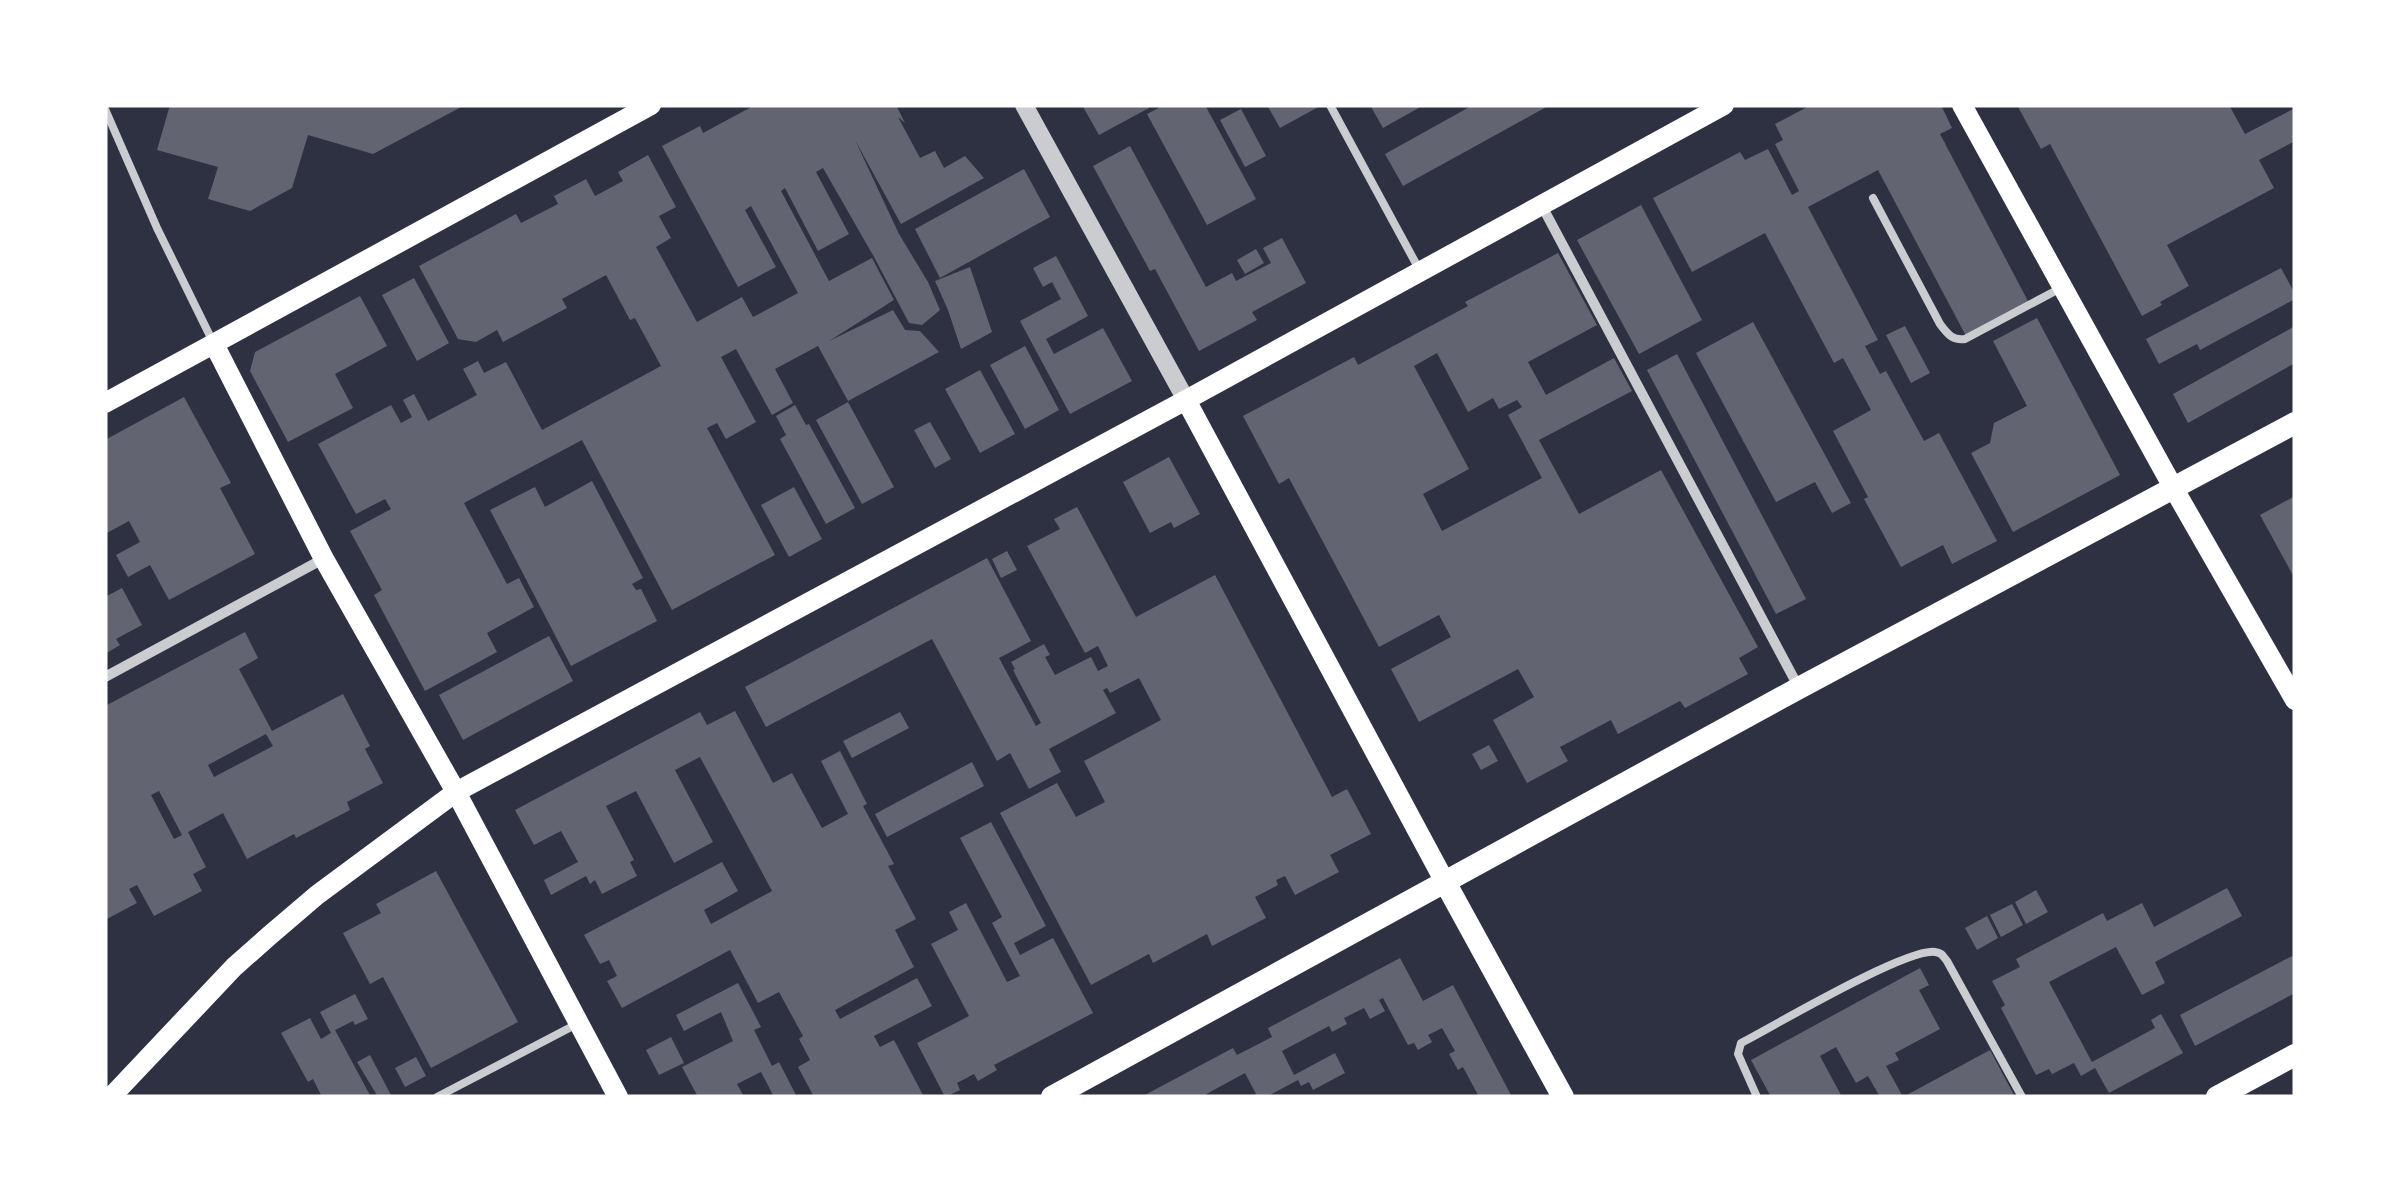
<svg xmlns="http://www.w3.org/2000/svg" width="2400" height="1202" font-family="'Golos Text',sans-serif">
<rect width="100%" height="100%" fill="#2d3142"/>
<path fill="#626471" fill-rule="evenodd" d="M170,105H465L373,154L308,135L292,188L250,211L208,199L218,167L157,150Z
M755,105H896L905,123L898,117L920,158L935,151L944,168L965,156L984,178L901,224L855,140L899,234L928,282L940,310L922,325L909,323L874,257L823,168L816,172L849,234L818,251L785,188L781,191L829,281L872,258L894,300L829,341L893,310L905,330L920,331L939,352L848,401L818,346L775,369L793,403L772,415L736,349L721,357L756,422L726,439L717,423L707,428L775,555L672,610L582,440L464,503L507,584L519,578L534,607L487,633L497,652L425,691L374,595L382,590L350,531L391,509L385,499L356,514L318,444L391,405L401,423L412,417L403,400L414,394L428,421L477,395L463,369L478,361L484,373L506,362L542,430L661,366L635,318L630,320L606,275L562,299L567,308L503,342L497,330L476,342L458,339L419,266L516,214L521,223L558,204L554,196L586,179L595,196L623,181L618,172L648,155L676,207L659,216L671,238L656,247L697,322L742,297L753,317L798,293L751,206L745,210L776,267L738,287L662,146L700,126L703,133Z
M1082,105H1147L1149,108L1099,135Z
M1164,105H1205L1256,199L1207,225L1147,114Z
M1267,105H1322L1280,128Z
M1370,105H1424L1383,128Z
M1473,105H1550L1403,186L1385,154Z
M1811,105H1941L1952,128L1940,134L2029,303L1966,336L1878,170L1808,207L1878,340L1865,346L1880,374L1886,371L1924,441L1939,433L1997,541L1952,564L1943,545L1901,567L1864,499L1868,497L1833,431L1871,410L1843,358L1834,363L1765,233L1692,272L1653,198L1740,152L1745,160L1768,149L1792,195L1799,191L1775,144L1783,140L1775,124Z
M2017,105H2229L2245,134L2295,108V141L2259,160L2274,188L2167,245L2189,286L2160,302L2162,305L2142,316L2050,144L2041,149Z
M1241,109L1266,156L1245,167L1220,120Z
M1130,146L1206,287L1232,273L1236,281L1271,263L1263,248L1282,238L1306,283L1252,312L1257,320L1199,351L1155,269L1150,271L1093,166Z
M1024,169L1050,217L940,278L915,229Z
M1641,205L1702,320L1639,354L1577,240Z
M1256,249L1264,263L1245,274L1237,260Z
M1558,253L1597,325L1528,362L1546,395L1614,358L1632,391L1539,440L1579,514L1661,470L1758,647L1739,658L1748,674L1685,708L1680,701L1618,734L1611,720L1560,747L1568,761L1527,783L1493,720L1534,697L1518,669L1419,722L1391,669L1451,637L1439,615L1379,647L1289,478L1279,484L1243,416L1354,357L1358,365L1468,306L1465,302ZM1437,353L1468,412L1493,398L1499,409L1517,400L1522,407L1508,415L1542,478L1442,531L1423,494L1469,469L1414,366Z
M1056,256L1088,316L1046,339L1054,354L1103,328L1132,381L1070,414L1020,321L1061,299L1052,282L1043,287L1033,268Z
M970,267L992,332L961,349L948,310L935,281Z
M2281,268L2295,294V299L2200,350L2197,344L2159,364L2146,339Z
M414,278L449,343L417,361L382,295Z
M360,296L387,346L335,374L353,408L288,442L250,371L255,352Z
M2037,318L2120,475L2013,532L1971,453L1990,443L1994,423L2027,406L1993,341Z
M1753,322L1851,503L1832,513L1815,482L1776,502L1696,353Z
M1905,326L1930,373L1911,383L1886,335Z
M2295,326V363L2188,423L2173,394Z
M1025,346L1059,410L1025,429L990,365Z
M1677,354L1806,599L1776,614L1647,370Z
M980,370L1015,434L980,453L945,389Z
M184,397L231,483L220,488L255,554L169,600L150,565L128,577L116,555L140,542L129,521L105,534V440Z
M848,402L894,487L862,504L816,420Z
M795,405L806,425L809,424L855,508L826,524L780,439L786,435L776,416Z
M930,422L951,459L935,468L914,430Z
M1169,457L1200,514L1174,528L1171,522L1150,533L1123,482Z
M592,481L643,578L632,584L636,590L641,589L657,621L571,666L490,510L535,487L545,507Z
M794,487L822,539L789,557L761,505Z
M2295,496V579L2260,515Z
M1077,507L1136,617L1215,575L1332,797L1347,789L1371,834L1330,855L1339,872L1295,895L1285,876L1276,880L1278,885L1255,897L1266,918L1212,946L1207,934L1153,963L1149,954L1091,985L1000,813L1057,783L1076,817L1105,802L1084,761L1161,720L1139,678L1110,693L1107,688L1103,690L1116,713L1049,749L1061,772L1029,789L1010,753L997,761L932,639L766,727L745,687L987,558L1031,641L999,658L1036,726L1041,723L1013,670L1015,669L1011,662L1044,644L1050,655L1045,657L1055,675L1091,657L1098,671L1108,666L1098,646L1085,653L1027,546L1060,529L1054,519Z
M1007,551L1017,570L1001,578L992,559Z
M122,588L142,625L116,639L120,645L105,654V597Z
M245,632L258,658L239,669L272,731L343,694L370,746L365,749L383,783L347,802L350,810L296,838L294,834L247,859L223,813L188,832L206,867L193,874L202,891L154,916L137,885L129,889L137,903L105,920V706ZM266,734L273,746L214,777L208,765ZM159,791L182,835L174,839L151,795Z
M549,636L573,681L463,740L439,695Z
M735,711L773,783L792,773L822,828L848,814L821,761L840,751L867,804L863,806L894,864L888,866L916,919L895,930L914,967L835,1010L840,1019L917,978L932,1006L874,1036L880,1047L894,1040L924,1097H814L798,1067L810,1060L799,1039L803,1036L779,992L758,1003L730,950L622,1008L607,981L617,976L609,960L600,964L584,935L722,862L738,891L704,910L711,924L772,891L700,757L675,770L713,842L674,863L636,791L606,806L634,860L630,862L637,876L602,894L595,880L590,884L586,876L551,895L544,880L578,862L561,831L534,845L515,810L700,712L707,725Z
M900,712L909,728L852,758L843,741Z
M1489,745L1498,761L1481,770L1472,754Z
M972,762L984,786L887,837L875,814Z
M991,822L1046,926L1014,943L1020,955L1053,938L1093,1013L994,1065L997,1070L978,1081L974,1074L957,1083L960,1090L945,1097L917,1043L969,1016L931,944L958,930L949,912L966,903L1007,982L1020,976L992,923L1002,917L960,838Z
M436,871L518,1022L431,1068L383,977L370,984L343,933L381,913L376,904Z
M2227,888L2242,916L2155,962L2165,983L2142,995L2116,947L2049,982L2092,1062L2155,1028L2151,1020L2161,1014L2183,1053L2109,1093L2095,1068L2081,1076L2074,1063L2052,1074L2049,1069L2036,1075L2001,1008L2005,1005L1992,981L2020,967L2016,959L2103,913L2107,921L2142,903L2154,927Z
M2036,890L2048,912L2026,924L2015,902Z
M2012,904L2023,925L2001,937L1990,915Z
M1987,916L1998,938L1977,950L1965,928Z
M2292,956L2295,961V993L2195,1046L2180,1015Z
M1400,958L1423,1001L1453,985L1512,1097H1479L1463,1067L1458,1070L1449,1054L1455,1051L1442,1028L1428,1035L1432,1042L1418,1050L1414,1043L1408,1045L1383,998L1379,1000L1385,1011L1370,1019L1364,1008L1344,1018L1347,1024L1332,1032L1329,1026L1282,1051L1294,1075L1335,1053L1345,1073L1313,1090L1309,1082L1301,1086L1298,1080L1266,1097H1249L1256,1094L1245,1073L1201,1097H1141L1233,1048L1237,1055L1272,1037L1268,1028Z
M1920,968L1929,985L1919,990L1940,1029L1895,1053L1899,1060L1886,1066L1903,1097L1990,1050L2015,1097H1880L1868,1076L1856,1083L1836,1047L1820,1056L1842,1097H1771L1751,1060Z
M738,983L761,1027L754,1030L772,1066L779,1062L797,1097H774L761,1072L737,1084L744,1097H698L682,1067L733,1041L721,1012L684,1031L676,1015Z
M355,994L368,1019L355,1025L353,1021L335,1030L371,1097H322L313,1079L308,1082L281,1033L310,1018L321,1039L331,1033L320,1012Z
M671,1037L684,1063L659,1075L646,1050Z
M370,1055L391,1095L387,1097H378L357,1062Z
M416,1057L426,1076L405,1087L395,1068Z"/>
<g fill="none" stroke-linecap="round" stroke-linejoin="round">
<path stroke="#caccd0" stroke-width="8" d="M1330,105L1420,271
M105,109L157,228L212,340
M1873,198L1940,324C1947,333 1952,341 1965,339L2059,289
M437,1097L575,1025
M1757,1097L1738,1054L1741,1043C1774,1026 1906,948 1935,952C1942,953 1942,955 1947,961L2022,1097"/>
<path stroke="#caccd0" stroke-width="10" d="M1542,206L1799,688
M105,677L323,559"/>
<path stroke="#caccd0" stroke-width="18" d="M1024,105L1186,400"/>
<path stroke="#fff" stroke-width="20" d="M1962,105L2174,489L2295,700
M214,344L324,559L456,792L618,1097
M1186,400L1445,882
M105,403L651,105
M111,1097L234,967L269,936L317,895L456,792L1186,400L1724,105"/>
<path stroke="#fff" stroke-width="22" d="M1445,882L1563,1097
M1052,1097L1799,688L2295,423
M2217,1097L2295,1055"/>
</g>
<rect width="2400" height="1202" fill="none" stroke="#ffffff" stroke-width="215"/>
</svg>
